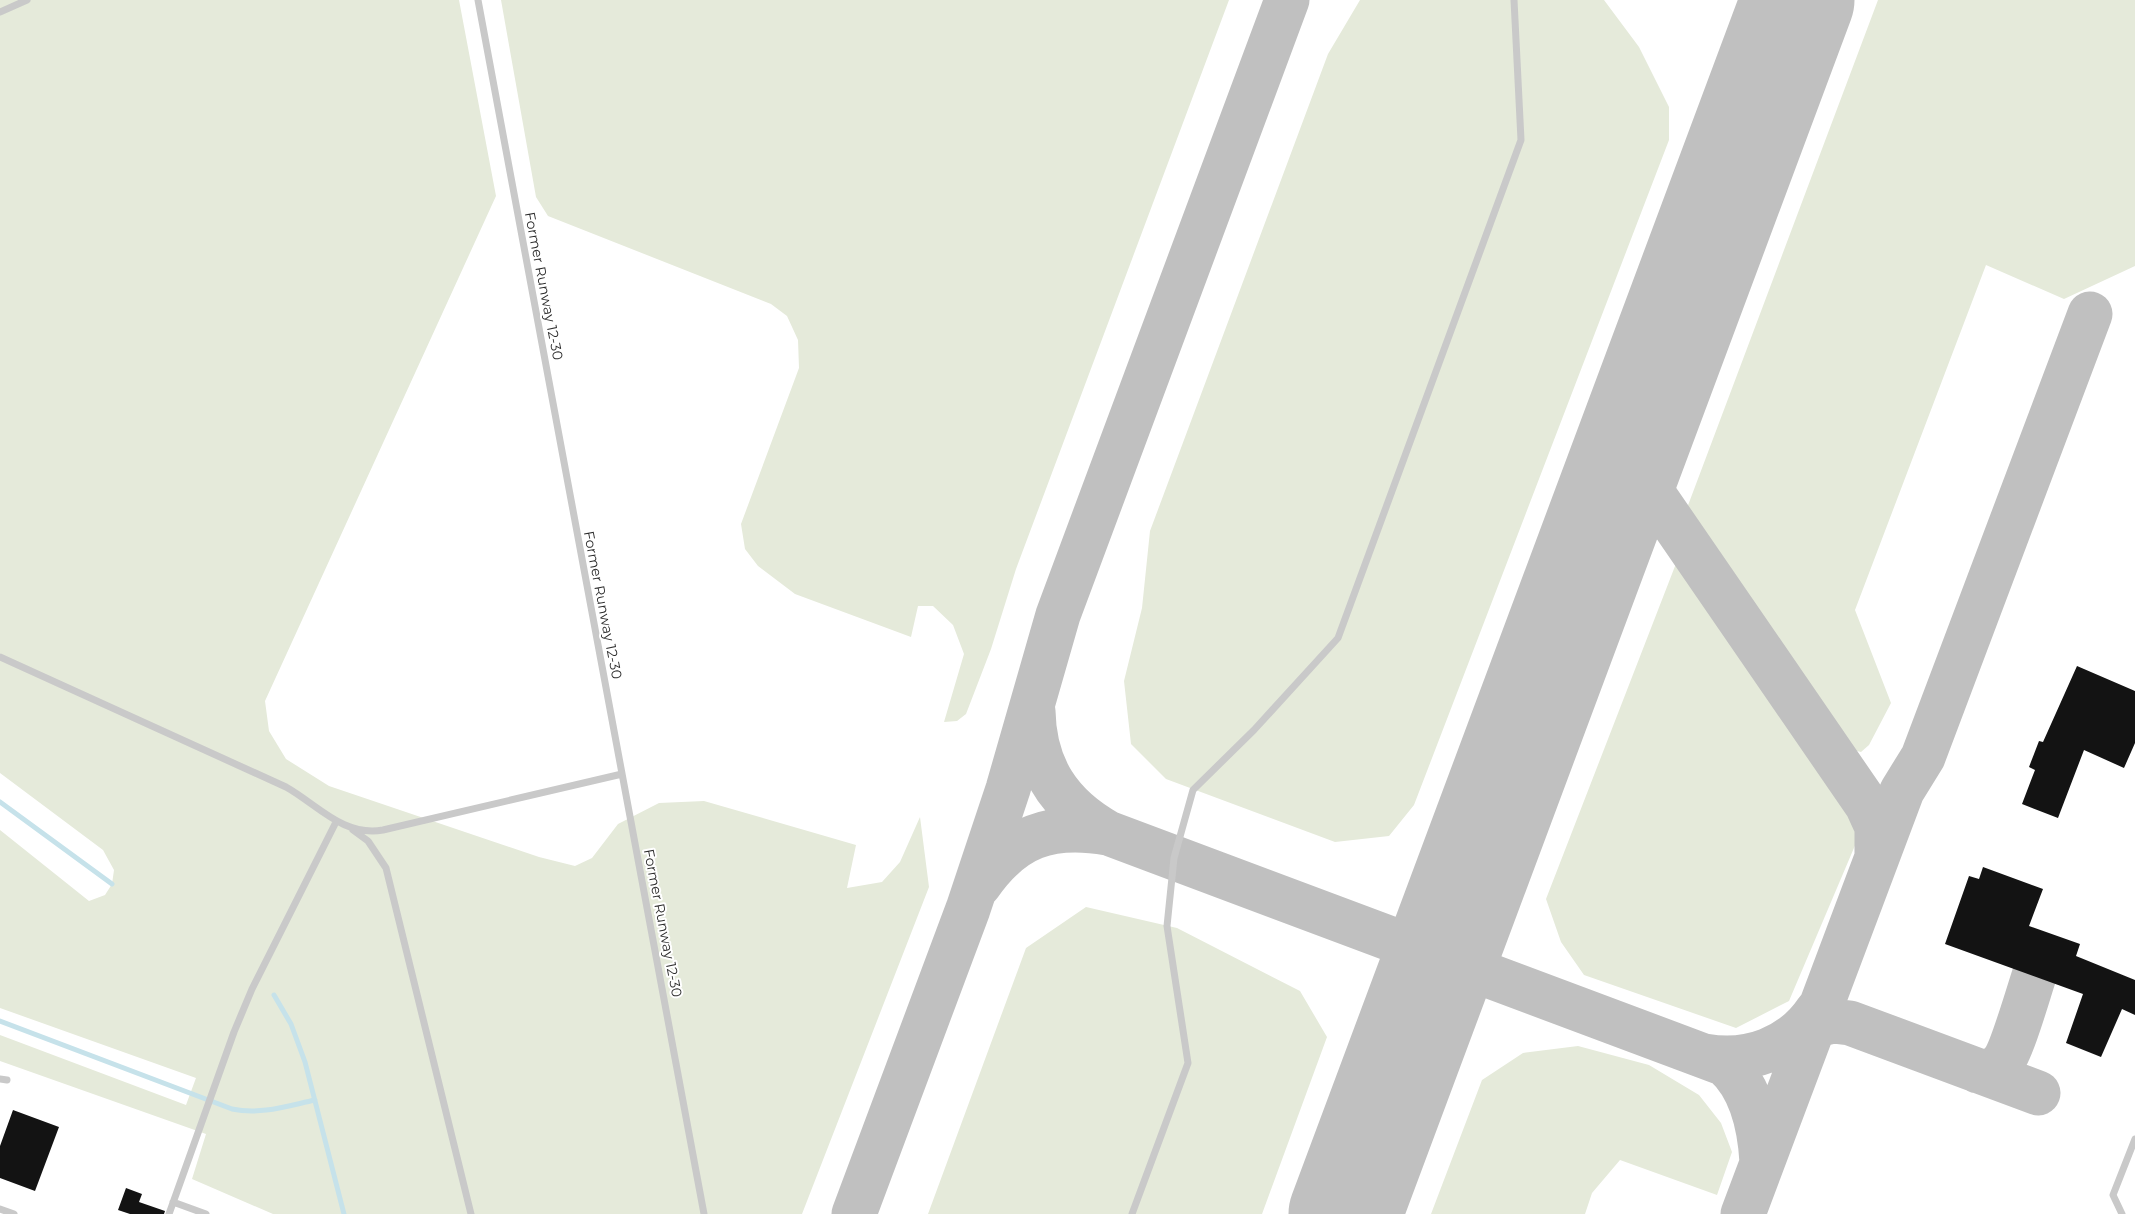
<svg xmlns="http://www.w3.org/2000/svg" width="2135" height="1214" font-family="Montserrat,sans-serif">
<rect width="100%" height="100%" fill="#fff"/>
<path fill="#e5eada" d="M0,0H459L496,196L265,701L269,731L286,759L329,786L539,857L575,866L592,858L618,824L659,803L704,801L856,845L847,888L882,882L900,862L920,817L929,887L802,1214H273L192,1179L206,1134L0,1061V1035L186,1105L196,1078L0,1008V830L89,901L105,895L112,884L114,870L103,850L0,773Z
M501,0H1229L1016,569L991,649L966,714L957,721L944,722L964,654L953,625L933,606H918L911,637L795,594L758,566L745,549L741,524L799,368L798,340L787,316L771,304L548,216L536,197Z
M1360,0H1604L1639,47L1669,107V140L1414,805L1389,836L1335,842L1166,779L1131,744L1124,681L1142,608L1150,531L1328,54Z
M1878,0H2135V266L2064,299L1986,265L1855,610L1891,703L1869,745L1861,752L1853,750L1847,745L1687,508Z
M1677,561L1862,829L1789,1001L1736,1028L1584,975L1561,942L1546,899Z
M1086,907L1177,928L1300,991L1327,1037L1262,1214H928L1026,948Z
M1578,1046L1649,1065L1699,1095L1721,1123L1732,1152L1717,1195L1620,1160L1592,1193L1585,1214H1431L1482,1080L1523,1053Z"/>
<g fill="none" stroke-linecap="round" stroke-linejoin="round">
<path stroke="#c6e2ea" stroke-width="5" d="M0,802L112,884
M274,995L291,1024L305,1062L344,1214
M0,1021L232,1109C261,1115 287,1106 315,1100"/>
<path stroke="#c0c0c0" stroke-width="45" d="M1770,0L1794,9
M1627,456L1867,805L1877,827V857
M1033,711C1034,768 1060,806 1108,833L1725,1064C1752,1088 1760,1128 1762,1162
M979,885C1013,836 1050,823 1108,833
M1803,1028L1833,1021L1850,1023L2038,1093
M1705,1056C1748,1064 1792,1048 1817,1011
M1978,1071C1987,1072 1994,1071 2001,1064C2011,1054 2028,994 2034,976
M854,1214L968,909L1008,789L1058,615L1287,0
M1743,1214L1902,791L1923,757L2090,314"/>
<path stroke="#c0c0c0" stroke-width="113" d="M1345,1214L1798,0"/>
</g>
<path fill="#131313" d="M2077,666L2135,691V743L2124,768L2084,750L2058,818L2022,804L2035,770L2029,767L2039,741L2043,742Z
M1983,867L2043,889L2029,926L2080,944L2076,956L2135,980V1015L2122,1009L2101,1057L2066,1043L2083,994L1945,944L1969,876L1979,879Z
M13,1110L59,1127L35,1191L0,1178V1146Z
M126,1188L142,1194L139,1202L165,1211L164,1214H130L118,1210Z"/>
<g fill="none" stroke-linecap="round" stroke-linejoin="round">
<path stroke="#c9c9c9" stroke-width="7" d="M478,0L704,1214
M0,12L27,0
M0,657L286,787C318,805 343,837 383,830L622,774
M353,830L368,841L386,868L471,1214
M0,1079L7,1080
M173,1202L206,1214
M0,1209L14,1214
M169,1214L234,1032L252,989L336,822
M1132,1214L1188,1063L1167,926L1174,858L1193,790L1254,730L1338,638L1521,140L1514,0
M2122,1214L2113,1195L2135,1139"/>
</g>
<g text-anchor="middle" stroke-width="4" stroke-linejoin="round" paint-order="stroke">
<g font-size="14" fill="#2c2c2c" stroke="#fff">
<text transform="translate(544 286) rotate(79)" y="5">Former Runway 12-30</text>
<text transform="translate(603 605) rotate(79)" y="5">Former Runway 12-30</text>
<text transform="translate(663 923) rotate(79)" y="5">Former Runway 12-30</text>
</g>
</g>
</svg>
